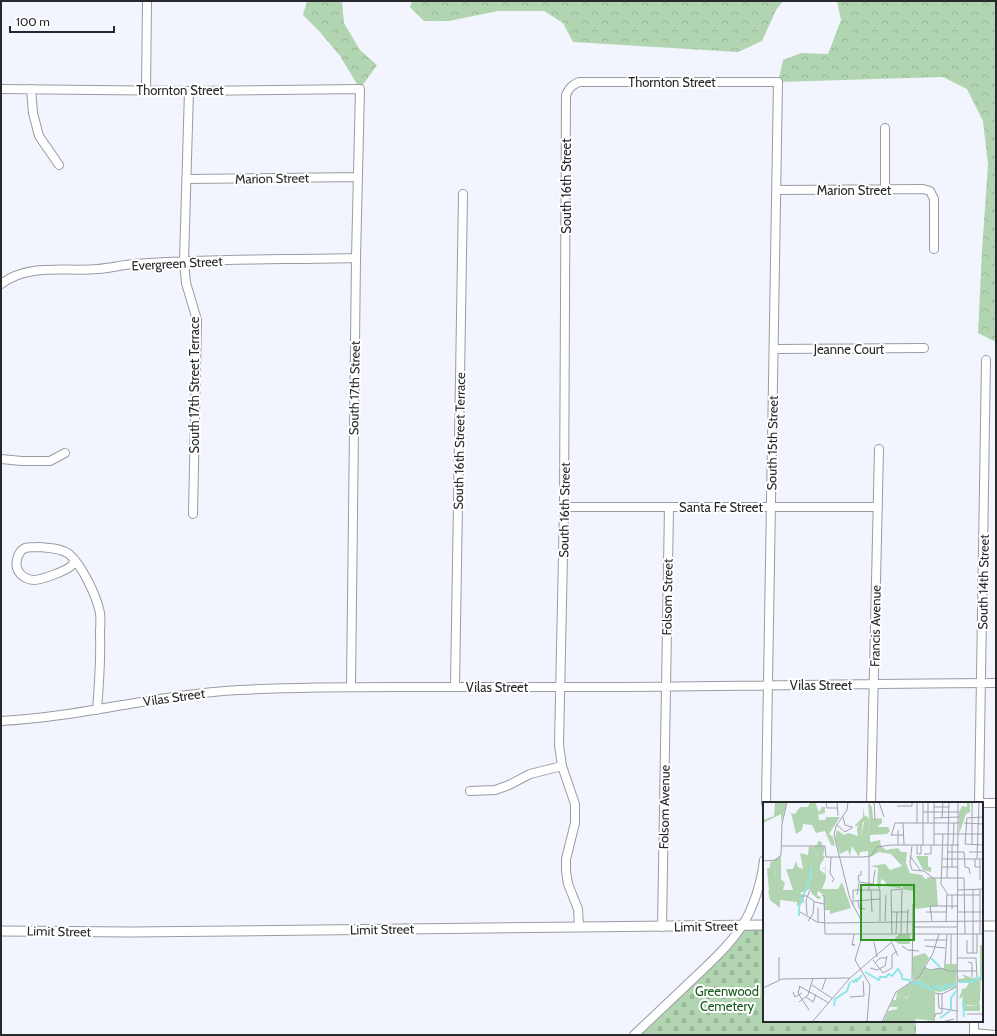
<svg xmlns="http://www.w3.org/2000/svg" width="997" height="1036" font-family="Cabin,sans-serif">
<defs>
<pattern id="forest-crowns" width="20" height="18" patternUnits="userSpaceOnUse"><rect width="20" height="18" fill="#b2d5b1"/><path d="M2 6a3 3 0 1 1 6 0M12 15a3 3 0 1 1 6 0" fill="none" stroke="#99b798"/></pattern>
<pattern id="cemetery-stones" width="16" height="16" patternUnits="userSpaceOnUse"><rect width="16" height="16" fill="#b2d5b1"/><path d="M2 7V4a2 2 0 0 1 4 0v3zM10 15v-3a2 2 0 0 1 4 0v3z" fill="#99b798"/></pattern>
</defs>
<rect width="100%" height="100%" fill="#f2f5fe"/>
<path fill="url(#forest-crowns)" d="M307,1H342L344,23L360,50L377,65L360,89L340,56L320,32L303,15Z
M412,1H783L776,10L762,41L738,52L573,42L563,23L544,11H498L449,21H424L410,7Z
M837,1H996V342L978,333L982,251L988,164L983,121L967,89L943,77L778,82L783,60L801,53L828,54L841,20Z"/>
<path fill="url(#cemetery-stones)" d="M742,925H764V1021H916V1035H634Z"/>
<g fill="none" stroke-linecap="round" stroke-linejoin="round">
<defs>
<path id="minor" d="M1,89L189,91L360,89L356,258L351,686
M31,89L33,113L39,136L59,165
M146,91L147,1
M189,91L184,261L186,283L197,320L193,514
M885,128V190
M187,179L357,177
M777,190L923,189L930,191L934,199V249
M1,284C29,263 65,272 98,269C110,268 122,265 134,264C207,258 282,260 356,258
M774,349L924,348
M1,459L22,461H50L65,453
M564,507H878
M74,561C73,563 73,565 71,566C66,571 41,580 34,580C29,580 22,577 19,572C14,565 17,552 25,548C30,547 35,547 40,547C50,548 61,548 69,554C82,565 97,597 100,613C101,620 100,627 100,634C101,660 99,685 97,710
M455,687L463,194
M1,721C81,717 159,694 239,690C311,686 383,687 455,687C507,687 558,687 610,687C739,687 867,683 996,683
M470,791L495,790L509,785L530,774L562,766
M871,803L879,449
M979,803L986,360
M979,803H996
M579,926L578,909L568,884L566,871V859L575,823V804L562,766L559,745L564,507L566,95C569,88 572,85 579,82H778L766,803
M662,927L669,507
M974,1033L995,1035
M634,1035C653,1017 672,999 692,980C710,963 728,947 742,926C753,909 762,881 764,860
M974,1035V1021"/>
<path id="tertiary" d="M982,926H996
M1,931L132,932L764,925"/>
</defs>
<use href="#minor" stroke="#999ca4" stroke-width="10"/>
<use href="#tertiary" stroke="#999ca4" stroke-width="11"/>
<use href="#minor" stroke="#fff" stroke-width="8"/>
<use href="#tertiary" stroke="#fff" stroke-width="9"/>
</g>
<g text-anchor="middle" stroke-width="4" stroke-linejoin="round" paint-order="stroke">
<g font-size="13" fill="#28292c" stroke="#fff">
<text x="672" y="87">Thornton Street</text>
<text x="180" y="95">Thornton Street</text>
<text transform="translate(272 178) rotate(-1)" y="5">Marion Street</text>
<text transform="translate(566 186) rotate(-90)" y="5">South 16th Street</text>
<text x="854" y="195">Marion Street</text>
<text transform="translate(177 263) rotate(-3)" y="5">Evergreen Street</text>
<text x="849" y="354">Jeanne Court</text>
<text transform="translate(194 385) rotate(-90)" y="5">South 17th Street Terrace</text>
<text transform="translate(354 388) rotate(-89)" y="5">South 17th Street</text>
<text transform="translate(459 441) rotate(-89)" y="5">South 16th Street Terrace</text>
<text transform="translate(772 443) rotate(-89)" y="5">South 15th Street</text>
<text x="721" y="512">Santa Fe Street</text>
<text transform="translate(564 510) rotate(-89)" y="5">South 16th Street</text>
<text transform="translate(983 582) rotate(-89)" y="5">South 14th Street</text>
<text transform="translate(667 597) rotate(-89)" y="5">Folsom Street</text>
<text transform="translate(875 626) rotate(-89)" y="5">Francis Avenue</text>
<text x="821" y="690">Vilas Street</text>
<text x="497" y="692">Vilas Street</text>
<text transform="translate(174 697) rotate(-8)" y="5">Vilas Street</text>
<text transform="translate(664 807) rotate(-89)" y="5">Folsom Avenue</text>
<text transform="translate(706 926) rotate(-1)" y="5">Limit Street</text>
<text transform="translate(382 929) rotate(-1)" y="5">Limit Street</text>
<text transform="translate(59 931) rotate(1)" y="5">Limit Street</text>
</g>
<g font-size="13" fill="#17591b" stroke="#fff">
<text x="727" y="996">Greenwood<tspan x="727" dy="15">Cemetery</tspan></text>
</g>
</g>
<g transform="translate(763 802)">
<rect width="220" height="220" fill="#f2f5fe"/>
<path d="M102,17H106L107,26L102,34H98ZM55,39L59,40V44H62L60,54L52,51L50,46H47L54,43ZM5,89H17V106L7,98ZM217,143H220V181L217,175ZM134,190H139L135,197L141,194L145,197L144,193L152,196L169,190L172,192V219L154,217L150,220H120L125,209L134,207V205H127L130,198H133ZM200,195L203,199H216L217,204L203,203L199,200Z" fill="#b2d5b1"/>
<path d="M24,0L18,21V12L0,21V18L11,14L12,1ZM47,0H52L56,10L59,5H62V11L55,13L56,18H62L63,15H77L66,32L70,35L72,44L68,43L62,29L53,31L49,23L40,22L39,28L33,32L28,11L32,12L37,5H45ZM105,0L109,5L110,17L119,16V21L114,25H125L127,29L124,32L107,33V40L117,38L118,44L123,48L135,46L138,50H144L143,61L147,71L159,73L162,77L173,76L175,104L153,107L150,101V89L139,87L141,82L137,86L121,84L123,80L118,77L117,88L114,84L115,66L107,64L122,62L127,68L139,64L128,52L116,50L109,54H105V49L97,50L96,55L89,44L87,54L85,48L77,52L72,36L74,28L81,33L86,31L95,34L94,27L96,22L93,25L92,23L100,15V4L101,13L106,16L100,20L98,33L102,34L107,26ZM204,0H207V10L203,12L196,32V10L199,4L204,5ZM46,44L50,46L52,51L55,53L56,50L62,55L57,63V68L62,72V67L58,66H62V57L63,77L59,87H75L79,80L88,106L67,112V108H62V104H64L61,103V93L55,89L54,93L59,96L55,97L49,92L47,87L37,91L41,94V100L34,104V100L17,98V89H6L4,66H7V59L12,66L13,75L18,68V77L22,81L20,88H30L23,67H30L33,59L35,65L40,67L37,51L45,53ZM153,54H165V65H168V70L160,68ZM199,172L209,176L218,175L217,199H202L200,195L196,197L199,187L203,186L206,181L195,180V174L196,177L202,176ZM154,177L169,185L187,184L193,180V185L177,190L172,189V192L168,191L166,198L156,201L146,193V196L141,194L138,198L135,197L139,190H134ZM199,200L204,204H217V209H201V213Z" fill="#b2d5b1"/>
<path d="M18,53V75H13L12,66L8,60ZM138,132H147V142H136L131,139Z" fill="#b2d5b1"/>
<path d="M162,151L166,156L161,165L165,168L181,166V162H194L193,180L187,184L168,185L154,177H150L149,155Z" fill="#b2d5b1"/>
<path fill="none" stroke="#8fe6e7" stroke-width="2" d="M36,114V105L48,74V64M168,156L177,165M102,170L116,178L117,175H123L126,172L129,174L135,167L139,173V177L146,178L149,182L158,180L160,185L165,184L167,188L175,184L181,188L182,183L187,185L193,181M88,179L91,180L93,177L94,179L99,173M196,180H208L218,175L220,170M200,199L201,215M71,204L72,197L84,189L87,180M188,208V196L193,189M177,216L187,209"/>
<path fill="none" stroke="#a1a3aa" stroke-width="1" d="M63,0L64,6H74M74,0L75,14M85,0L84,8L73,24L71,33L87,97L98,118V138L92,158L107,183L104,220M111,0L112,18M116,0L121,15M165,0V21M134,4H149V0M171,5H186M160,10H196M80,15L82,23L89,25M220,15L204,16L202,42L220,43M171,16L196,15M179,16L180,0M140,21L141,43M154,21V0M201,21L220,22M74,23L82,30L90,25M171,32H220M180,32L178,82L184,91L183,119M128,33H141M128,34L132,21H196M135,43V28M154,43V52H158V43M160,43V0M171,43V0M190,43L191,21M209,43V0M19,44H62L63,55H100L108,54L114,45L128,43H196M149,44L147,61L149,68L161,69L170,76M184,50H201L202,65L206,66L207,72M206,50H220M161,52H168V43M147,54L158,69M68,55L67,71L71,77L69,80M179,57H220M212,57V65H217M214,57L216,0M217,57V78M0,59L13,58L18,53L19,22L24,0M179,65H195M189,65V43M98,69V73L95,74L96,80L110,82L112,68M164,76H201L202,132M184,76L186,0M210,87V151M106,88V54M108,88L109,110M195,88L220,87M59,93L61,94L62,132H220M94,93L96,81M184,93H217M39,94H44L52,100L61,102M91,99L117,97M95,99L96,106L102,107M90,104V88H117V119M189,107V93M37,110L54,120L63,121L220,119M128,110H145M163,110H184M195,110H220M44,113L43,98L47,88M45,119L50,112L51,100M122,119L123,93M169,119L167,104H195M55,120V106M150,125H194M133,132L134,110M144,132L145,107M188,132V162M217,132V87M161,138H183M204,138V151H214V132M111,140L114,155M129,141L135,154M89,142L92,143H89L91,132M139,144L145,148L156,149M162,144L182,146M16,155V178M194,156H213L214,175M110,158L120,171L129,166V153L134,149M205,160L209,161V175M112,161L117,156H124M182,162L184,132M161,165L167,168L178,166L185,169H214M107,166L114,168L122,164L124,154M149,178L150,102M49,183L70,197M36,184L66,201M37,184L35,191L46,208M0,186L19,177L87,176M59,188L63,176M30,190L32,195L39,191M172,191L179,192L194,185M175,191L176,206M43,195L50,200L53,192M87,195L101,194L100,179M36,200L45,193L50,176M176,206L194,209M204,212H220M172,215V212L179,211V192M49,220L87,176L138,132L139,87L128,88L129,132M119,220L133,190L156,175L170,151L176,132M179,220L191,217M194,220L195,1"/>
<path fill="#2f9820" fill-opacity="0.15" stroke="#2f9820" stroke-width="2" d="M98,83H151V138H98Z"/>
<rect width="220" height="220" fill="none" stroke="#28292c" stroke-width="2"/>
</g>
<rect width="997" height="1036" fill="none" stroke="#28292c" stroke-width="4"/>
<path d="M10 26v6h104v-6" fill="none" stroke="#28292c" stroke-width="2"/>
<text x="16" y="26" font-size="12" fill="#28292c" stroke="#ffffff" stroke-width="3" paint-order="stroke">100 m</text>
</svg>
